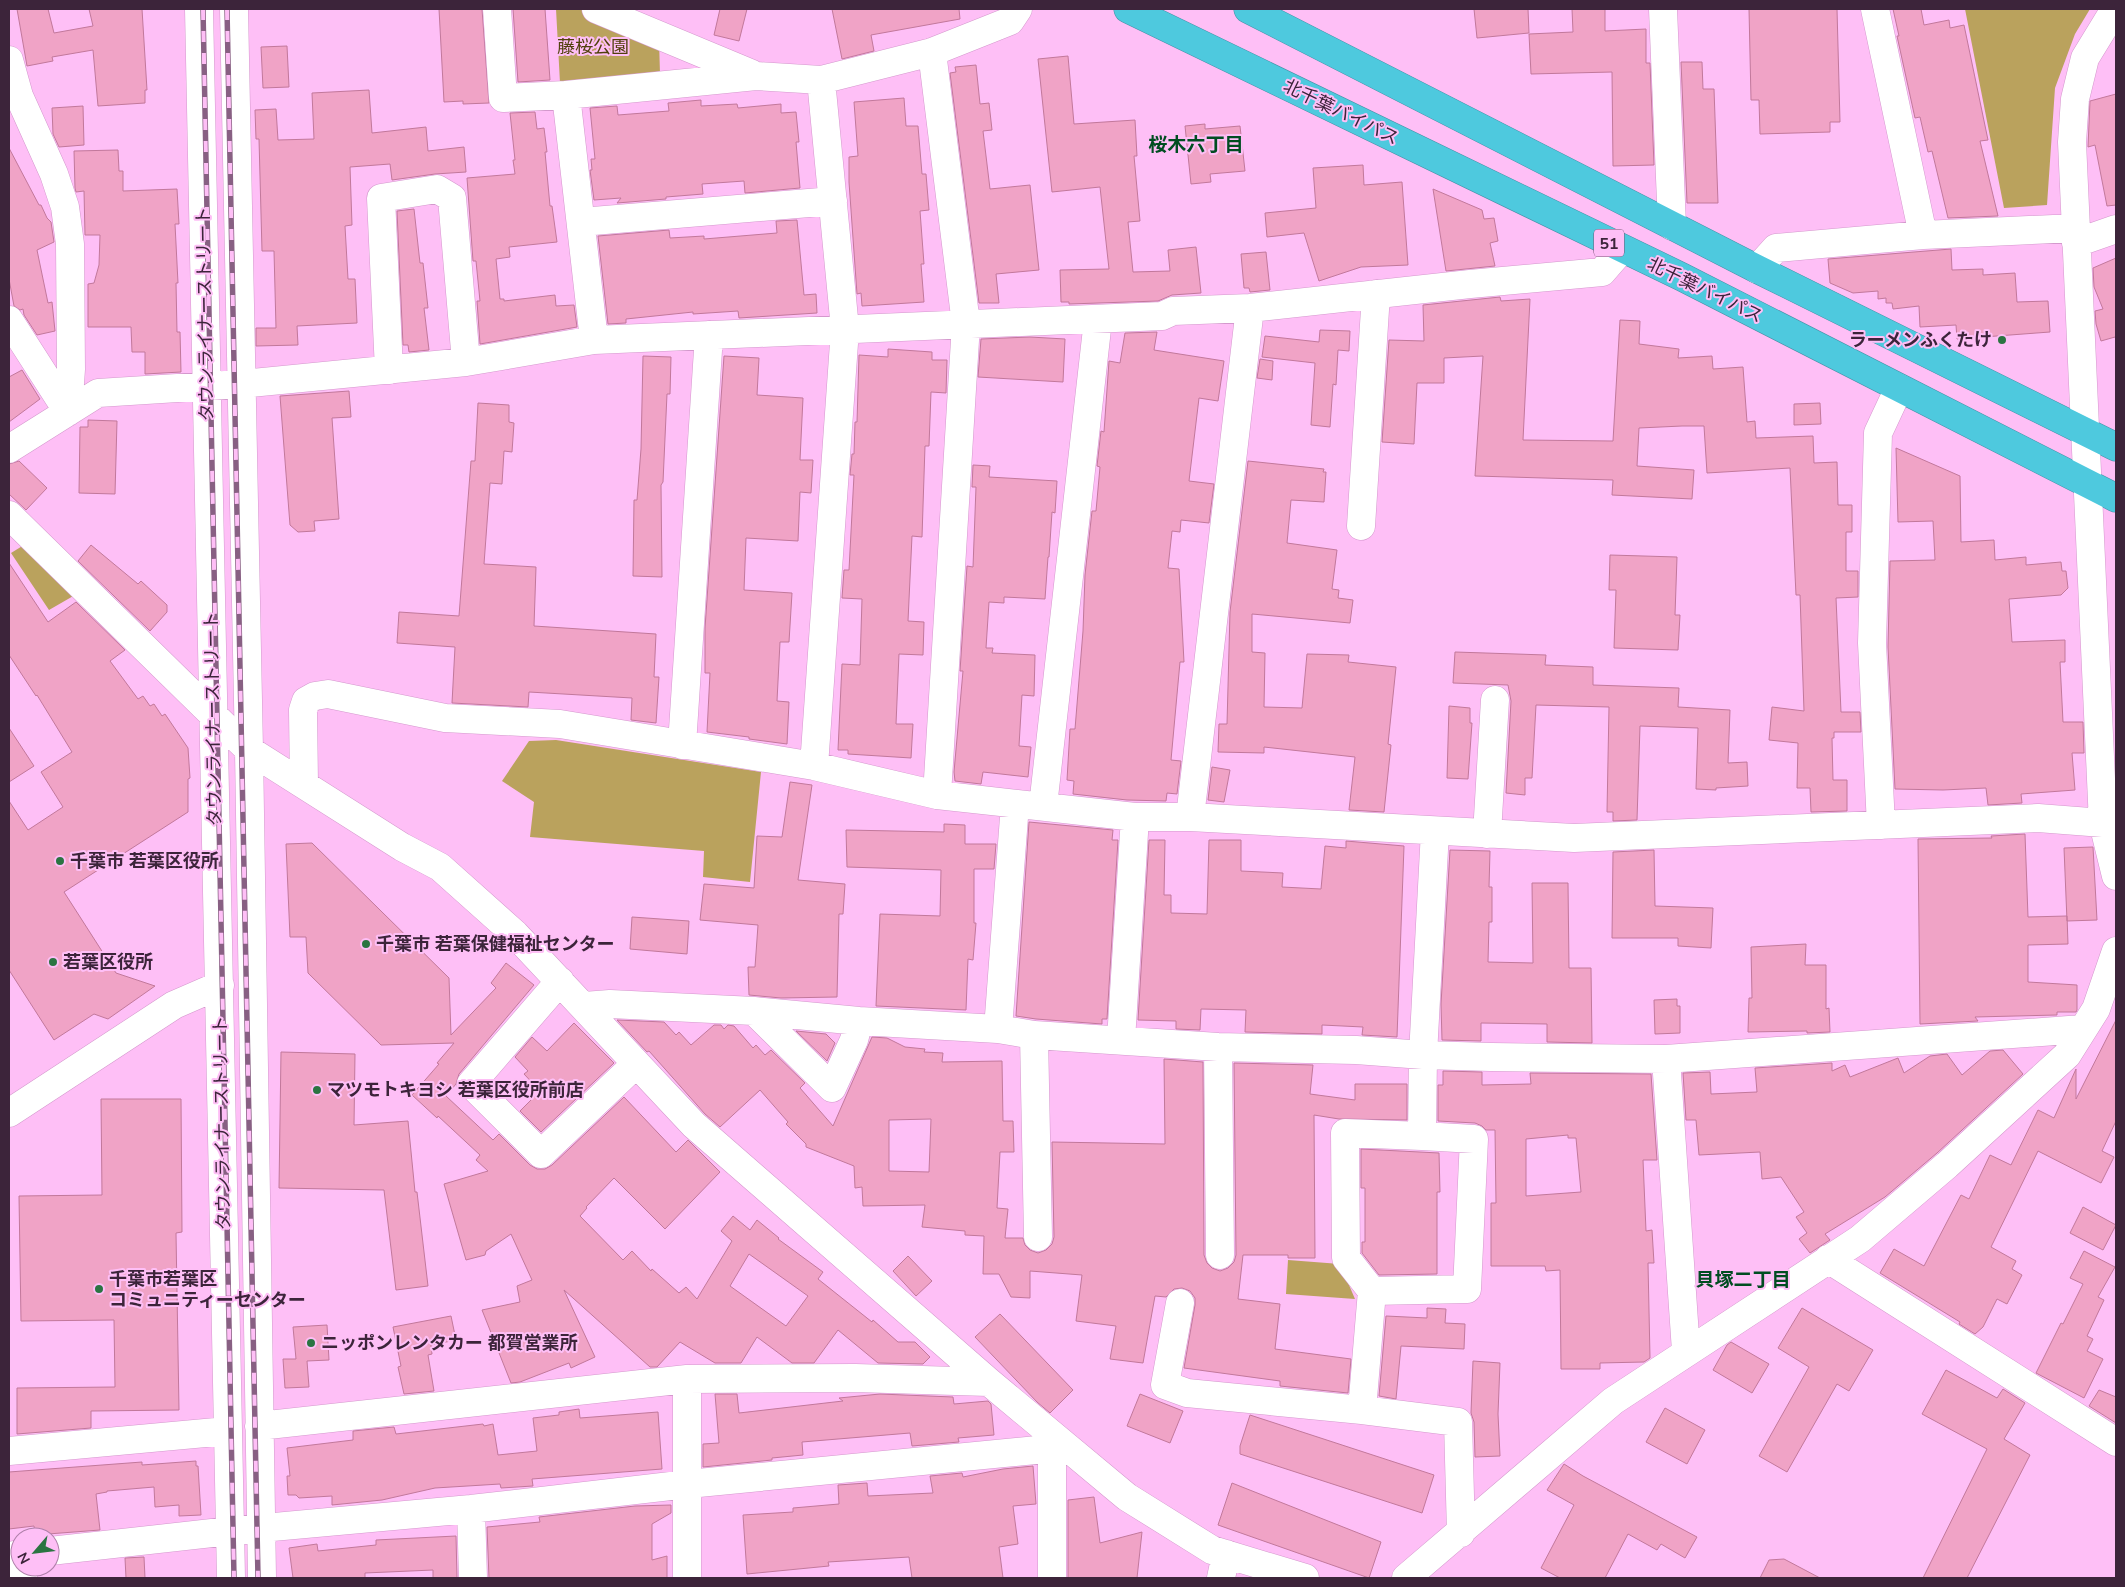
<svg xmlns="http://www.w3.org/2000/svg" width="2125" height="1587" font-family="'Nunito Sans','Noto Sans JP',sans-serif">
<rect width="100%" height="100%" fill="#febff6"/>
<path fill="#baa25d" d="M556,9H590L659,40L660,74L560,83Z
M1965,9H2090L2075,34L2055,88L2047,205L2004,208Z
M24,545L75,595L49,610L11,553Z
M556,740L761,772L750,882L703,877L704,851L530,837L534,802L502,781L529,741Z
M1288,1260L1340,1264L1355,1299L1286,1294Z"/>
<path fill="#f0a3c6" stroke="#c2789b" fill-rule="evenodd" d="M17,9H48L54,33L93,26L89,9H142L147,90H145V103L98,106L93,50L52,57L53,61L27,66Z
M439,9H482L489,103L463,104V101L444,102Z
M513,9H545L550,80L518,82Z
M720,9H747L739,41L714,35Z
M832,9H959L960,19L871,35L874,51L842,59Z
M1474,9H1528L1529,33L1477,38Z
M1572,9H1605V31L1646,29V63H1650L1654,165L1613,166L1612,72L1531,74L1529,34L1573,32Z
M1749,9H1837L1840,122H1830V132L1760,134L1759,100H1751Z
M1893,9H1921L1924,25L1949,20L1950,28L1964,25L1988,140L1980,141L1998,216L1948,218L1932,151L1928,152L1920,117L1915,118L1897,36H1899Z
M287,46L289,87L263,88L261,47Z
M1068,56L1074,124L1135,120L1137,156H1134L1140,221L1128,222L1133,272L1170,271L1168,250L1196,247L1201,293L1172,295L1158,301L1069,304V302H1061L1060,270L1109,269L1100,187L1052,192L1038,59Z
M1681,62H1702L1703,89H1714L1718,203H1687Z
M976,65L980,104L989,103L992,130L983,131L990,189L1030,185L1039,270L996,274L999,303H979L950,73L956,72L955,67Z
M369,90L372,133L426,127L428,151L464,147L466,172L435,174L392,180L390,164L350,167L352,225L345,226L348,279H355L357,323L297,326L298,345L256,346V328H276L274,251H262L259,139H256L255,110L276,109L278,140L314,139L312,93Z
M2116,94V205L2107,206L2095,145L2088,147L2090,101Z
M904,98L906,126H918L922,174H926L929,210L920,211L924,264H921L924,302L862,306L861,293L857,294L849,182V157L858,156L854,102Z
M701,100V106L737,104L738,108L781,104V113L796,112L799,142H796L800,188L745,193L744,181L702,184L703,194L666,197V199L617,203L621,198L594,200L590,170H592L591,159H595L590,108L617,106L618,115L669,111L668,103Z
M83,106L84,145L59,147L53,134L52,108Z
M535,112L537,129L544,128L547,152H545L550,206H552L557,242L509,247L510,257L496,259L500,299H504V301L555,295L556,306L574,305L577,327L480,344L477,301H480L476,261H473L467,178L515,174L513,160H515L510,113Z
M1205,124V129L1240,126L1245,171L1210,174L1211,182L1191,184L1185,126Z
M9,148L39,205H41L47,218L51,222L54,242L37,250L48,303L52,302L55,331L37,335L24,315L23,309L20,310L14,306L9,279Z
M118,150L119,171H123V191L177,189L179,224H175L178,283H176L177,332H180L181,372L145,374V352H132L131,327H88V284L94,283L99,265L100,235H85L84,191L76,192L75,188L74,151Z
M1363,165L1364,185L1402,182L1408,265L1361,267L1319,281L1304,233L1267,237L1265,213L1316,208L1313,168Z
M1433,189L1482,210L1484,219L1494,218L1498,241L1490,243L1495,266L1446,271Z
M414,209L420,263H423L428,308H424L429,350L409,352L408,345H403L397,211Z
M797,220L804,295L816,294L817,313L739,318L738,311L693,314V312L626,319V323L608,324L598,236L669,230L670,238L704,236V239L777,233L776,221Z
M1951,249L1952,270L1983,269V275L2015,273L2017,302L2048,301L2050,332L1957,339L1956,325L1920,327L1919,306L1893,309L1892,303H1886V298L1878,299V291L1853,293L1830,283L1828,259Z
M1266,252L1270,290L1250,292L1249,288H1244L1241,254Z
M2116,258V339L2115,337L2101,341L2096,324L2095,311L2103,309L2094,287L2093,268Z
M1500,297L1501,301L1530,299L1523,440L1613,441L1620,320L1640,321L1639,344L1679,349L1678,358L1712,356L1713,369L1743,367L1747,422L1755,421L1756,438L1813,436L1814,463L1837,462L1838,505H1852V532H1846V571H1858V597L1836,598L1841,712H1860L1861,732H1834V738H1832L1833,780H1847V811L1811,812L1810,788H1797L1798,743L1769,740L1772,707L1804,711L1800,595H1796L1790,468L1707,473L1704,426H1682L1639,428L1637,466L1694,470L1692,499L1612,495L1613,480L1475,476L1483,356L1444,358V383H1417L1414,444L1382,442L1389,340L1424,341L1423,305Z
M1320,330L1350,331L1349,351L1338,350L1336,385L1333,384L1330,427L1311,425L1315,363L1262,357L1265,336L1319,342Z
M1157,332L1154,350L1224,361L1218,401L1199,398L1189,481L1214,484L1209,523L1181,520L1180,532L1172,531L1168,568L1179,569L1184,662H1180L1171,760L1181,761L1177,794L1167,793L1166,801L1127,800L1073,794L1074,781L1067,780L1070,729H1075L1083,631L1085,575L1092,511H1096L1100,467L1097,466L1101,431L1104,432L1109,361L1120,363L1125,333Z
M1030,337L1065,339L1063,382L978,377L981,339Z
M888,349L932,352V360H947L946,393L931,392L929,446H925L922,537L912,536L908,621L924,622L923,655L899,654L896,724H913L911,758L848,754V750H838L842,664L860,665L862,599L842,598L844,570H849L854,475H850L852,454H854L855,422H857L859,355L888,357Z
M643,356L671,357L670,394H667L663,482L661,485L662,577L633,576L634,500H637L641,449Z
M724,356L759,358L757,395L803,398L800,460H813L811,493L800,492L798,541L746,538L744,590L792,593L789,642H780L777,701L789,702L787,744L749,739V737L707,732L710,673H705V628Z
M1260,359L1273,361L1272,380L1257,378Z
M22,370L40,399L9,422V377Z
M349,391L351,417L332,418L339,519L314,521L315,531L298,532L290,525L280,396Z
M478,403L509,405V422L514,423L512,452L504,451L502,484L490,483L484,564L536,567L534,626L656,634L654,677H659L656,723L631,720L632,698L529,692L528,707L452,703L455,647L397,643L399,612L459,616L471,461H475Z
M1820,403L1821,424L1794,425V404Z
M88,420L117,421L115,494L79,493L80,427H88Z
M1896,448L1960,476L1961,542L1994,540L1995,560L2026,557V565L2061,562L2062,571H2066L2068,588L2061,595L2009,599L2012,642L2065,640V662H2060L2063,722H2083L2084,753H2072L2075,790L2021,794L2022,803L1988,805L1986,788L1943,790L1895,789L1888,647L1890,561L1935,560L1933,521L1898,522Z
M19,461L47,488L26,510L9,494V464Z
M1248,461L1324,469L1323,472H1326L1324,502L1291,500L1287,543L1337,550L1332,589L1339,590L1338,598L1353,600L1350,623L1252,614V652L1265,653L1264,707L1302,708L1307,654L1349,655L1348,662L1396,667L1388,744L1391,745L1384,812L1349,810L1355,757L1264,747V753L1218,752L1219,724H1227L1230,612Z
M973,465L990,466L989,477L1057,481L1055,513L1052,512L1049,557H1048L1045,599L1004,597V603L989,602L986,648H993L992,653L1035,655L1034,696L1022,695L1019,746L1031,747L1028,777L983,772L981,784L955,781L954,772L963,671H960L967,566L973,567L976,487H972Z
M91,545L138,584L141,581L167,605V612L150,631L78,561Z
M1610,555L1677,557L1675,615H1680L1678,650L1614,648L1616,590H1609Z
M9,563L48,622L76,602L125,650L110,661L138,699L143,696L150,706L154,704L162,716L165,714L188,748L190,778L188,779V812L64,892L116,973L155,986L108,1019L94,1014L54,1040L9,970V801L28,830L63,807L41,772L72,752L37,695L36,696L9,655Z
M1455,652L1546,655L1545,665L1593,667V685L1679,688L1678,707L1730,710L1728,763L1747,762L1748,786L1716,788V790L1696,789L1698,728L1640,726L1637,820L1613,821V812H1607L1609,707L1536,705L1532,778H1525V795L1506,793L1511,701L1508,685L1453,683Z
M1449,706L1470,708V723H1472L1468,779L1447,778Z
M9,728L34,766L9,782Z
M1212,767L1230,770L1224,802L1208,800Z
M790,782L812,785L798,880L845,884L843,914H839L837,997L781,998L749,995L748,967H755L758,925L700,920L704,884L754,888L757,836L782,837Z
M1029,822L1113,830L1112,840H1118L1107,1019H1102V1024L1036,1019L1016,1016Z
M944,824L965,825V844H996L994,869H974V923H976L973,960L968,959L966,1010L876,1006L880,914L940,916L941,870L847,867L846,830L944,832Z
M2025,834L2028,917L2067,916L2068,944L2028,945V982L2077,985V1010L2076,1012H2057V1015L1975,1017L1978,1021L1920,1024L1918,839L1992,838L1991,836Z
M1149,840H1165L1164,895H1171V913L1207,914L1209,840H1241V871L1283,873L1282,887L1321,889L1325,846L1346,848V841L1404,846L1397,1037L1362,1035L1363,1027L1322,1025V1034L1245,1032L1246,1010L1201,1009L1200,1030L1176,1029V1021L1138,1020Z
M312,843L449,978L451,1035L496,988L491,983L506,963L534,985L459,1074L456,1084L446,1096L493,1140L499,1134L530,1165L537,1169H545L552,1165L624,1097L676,1152L688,1140L720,1172L665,1229L614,1178L586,1207L587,1208L580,1216L623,1260L632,1251L651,1271L652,1269L679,1293L686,1287L697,1299L732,1241L721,1231L733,1216L750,1230L757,1220L779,1238L778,1239L823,1272L818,1279L872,1322L873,1320L898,1342H915L930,1357L923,1364L878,1363L838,1330L814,1363H792L757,1337L741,1363H715L680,1342L657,1367H650L564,1290L595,1357L571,1368L569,1363L520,1382L511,1383L482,1310L520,1302L517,1286L532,1280L511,1234L486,1251L485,1255L466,1260L444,1184L488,1171L476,1160L480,1155L438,1116L437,1118L412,1095L439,1064L437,1063L454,1043L381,1045L308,973L306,937H290L286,844ZM749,1254L808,1296L786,1326L730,1286Z
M2093,847L2097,920L2067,921L2064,848Z
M1450,850L1490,851L1489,887H1492V922H1489L1488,962L1533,963L1532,883H1568L1569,968H1591L1592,1043L1547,1042V1024L1481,1023V1041L1442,1040L1441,1004Z
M1654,850L1655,906L1713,908L1711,948L1678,946V938H1612L1613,852Z
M632,917L689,921L687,954L630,949Z
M1806,944L1805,965H1826V1009L1829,1008L1830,1032L1807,1033V1031L1748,1032L1749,998H1752L1751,947Z
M1677,999V1006H1680V1033L1655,1034L1654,1000Z
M617,1020L664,1022L676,1035L679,1032L691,1045L714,1025H721L724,1029L728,1025L734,1026L753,1048L756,1045L765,1055L771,1050L805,1083L800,1088L833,1126L872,1037L887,1038L905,1047L925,1049L924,1052L943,1053L942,1062L1002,1061L1003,1121H1013L1014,1152H1000L997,1208L1008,1209L1005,1238H1023L1025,1245L1030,1250L1038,1253L1046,1250L1052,1244L1054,1237L1052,1142L1165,1144L1164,1059L1203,1062L1204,1255L1207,1263L1212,1268L1220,1271L1228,1268L1234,1262L1236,1255L1234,1063L1313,1065L1310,1094L1355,1100V1084H1407V1120L1339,1119L1314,1115L1315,1258H1288V1255H1243L1238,1299L1280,1304L1275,1349L1351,1359L1348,1393L1280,1386V1381L1184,1368L1195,1305V1298L1190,1291L1182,1288L1174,1289L1166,1297L1155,1296L1143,1363L1110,1359L1116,1326L1076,1321L1082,1275L1030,1271V1298L1011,1297L999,1274H983L984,1236L965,1235V1231L922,1227L925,1205L863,1206L862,1187L855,1188L854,1166L806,1147V1144L786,1124L788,1122L760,1090L720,1127L705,1114L649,1051L647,1052ZM931,1119L929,1172L889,1171V1120Z
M2116,1020V1121L2102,1151L2114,1157L2101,1183L2038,1151L1991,1247L2016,1261L2012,1269L2022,1275L2007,1304L1997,1299L1983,1327L1975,1334L1959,1324L1960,1322L1880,1273L1894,1249L1924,1266L1961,1195L1969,1199L1990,1155L2011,1165L2038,1110L2054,1118L2076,1069V1099Z
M574,1023L614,1063L541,1132L520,1111L540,1091L524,1074L528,1071L515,1057L532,1037L547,1051Z
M796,1031L826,1034L835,1043L827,1061Z
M2003,1050L2023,1074L1937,1153L1885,1197L1825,1234L1830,1240L1810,1253L1799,1239L1807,1233L1796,1217L1804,1212L1781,1177L1762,1179L1760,1152L1699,1155L1696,1120H1686L1683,1073L1710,1072L1711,1094L1757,1092L1755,1068L1832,1063V1071L1845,1065L1850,1077L1898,1058L1904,1073L1930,1056L1947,1054L1962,1075L1990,1051Z
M281,1052L355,1054L354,1125L408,1121L415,1192H417L428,1286L396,1290L384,1190L279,1188Z
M1443,1071L1482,1072V1085L1531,1084L1530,1073L1651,1074L1657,1160H1643L1646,1231L1652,1230L1654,1263H1648L1650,1358L1644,1362L1600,1363V1369H1561L1560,1270L1546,1271L1545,1266H1491V1203H1496L1495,1130H1486L1482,1126L1475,1123L1438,1121V1085H1443ZM1568,1135V1138H1576L1581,1192L1526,1196V1139Z
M101,1099H181L182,1232L176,1233L179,1410L91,1411V1428L17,1434V1388L115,1387L114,1320L21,1321L19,1196L102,1195Z
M1361,1149L1439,1153L1440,1192H1437V1274L1379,1275L1362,1253V1242H1365V1188H1361Z
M2083,1207L2116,1225L2103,1250L2070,1233Z
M2084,1251L2115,1267L2098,1297L2104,1300L2087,1336L2093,1339L2087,1351L2103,1359L2084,1398L2036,1373L2061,1323L2063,1324L2083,1284L2070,1278Z
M908,1256L932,1281L916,1296L893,1271Z
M1427,1308L1446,1309L1445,1323L1465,1324L1464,1349L1401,1346L1396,1399L1379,1396L1386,1316L1427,1318Z
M1802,1308L1873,1350L1849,1391L1837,1384L1787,1472L1759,1456L1809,1367L1778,1348Z
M1000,1314L1073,1390L1050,1413L1037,1402L975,1337Z
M451,1316L456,1340L431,1345L432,1354L428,1355L434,1391L404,1394L398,1367L401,1366L393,1327Z
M327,1325L329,1360L307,1361L309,1387L285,1388L283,1359H296L293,1327Z
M1731,1342L1769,1364L1752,1393L1713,1370L1727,1345Z
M1473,1361L1500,1363L1498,1414L1500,1456L1475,1457L1474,1422L1471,1413Z
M1946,1370L1997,1398L2003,1389L2025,1403L2004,1439L2030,1455L1967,1578H1923L1987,1449L1922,1414Z
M2099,1390L2116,1397V1423L2089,1406Z
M715,1394H737L739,1413L843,1401L839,1398L880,1394L953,1397L954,1404L988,1401L991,1404L994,1435L958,1438L959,1442L912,1446L910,1433L802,1442L803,1455L772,1458V1460L703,1467V1444L719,1443Z
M1140,1394L1183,1411L1170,1443L1127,1426Z
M1665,1408L1705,1430L1687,1464L1646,1442Z
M579,1409L580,1418L658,1412L662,1469L532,1479L533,1486L501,1488L500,1484L435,1488L382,1500L332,1505V1496L299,1498L296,1495H288L287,1476H290L287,1448L353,1440V1431L394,1427L396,1434L483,1424L484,1426L493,1424L498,1455L537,1451L533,1418L559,1415V1412Z
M1250,1415L1434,1475L1422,1513L1240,1454V1446Z
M196,1461V1466H198L201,1515L179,1516V1505L155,1507L154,1487L107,1491V1492L96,1494L100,1530L35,1535L34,1526L9,1529V1472L142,1462V1465Z
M1564,1464L1583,1476L1697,1537L1685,1558L1661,1544L1657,1550L1628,1534L1605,1578H1560L1541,1568L1574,1505L1547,1490Z
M1033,1466L1036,1504L1013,1506L1018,1544L999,1547L1003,1578H912L909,1557L828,1562L829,1566L747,1574L743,1515L793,1512V1508L839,1504L838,1485L867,1483L868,1496L933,1493L930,1476L962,1473L963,1477L1003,1469Z
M1232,1483L1381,1542L1369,1578L1218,1525Z
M1094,1497L1100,1543L1142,1532L1137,1578H1068V1500Z
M671,1505V1513L652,1524V1560L667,1556V1578H489L487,1527L540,1522L539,1517L635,1506Z
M456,1536L457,1578H433V1570L365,1573V1578H293L289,1548L317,1544L318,1551L376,1545V1540Z
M144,1557L145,1578H126L125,1558Z
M1784,1559L1820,1578H1760L1769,1560Z"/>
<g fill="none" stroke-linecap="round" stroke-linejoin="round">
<defs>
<path id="minor" d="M199,9L231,1578
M234,9L249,750L262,1578
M497,9L503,98L566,95L756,76L821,80L932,52L1010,21L1018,9
M596,9L752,74
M1663,9L1672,226
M1875,9L1923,235
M2115,9L2085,58L2075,99L2072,142L2103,823L2116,876
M932,52L966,324L937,795
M9,60L19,96L54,174L65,207L70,244L71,369L68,412L9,320
M566,95L594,340
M581,222L833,201
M2076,243L2116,229
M1757,269L1776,248L1923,235L2075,228
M389,370L381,198L437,189L452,198L466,362
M9,449L98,393L241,384L466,362L594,340L1162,316L1173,311L1250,308L1470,284L1602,272L1622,249
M9,515L249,750L402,847L440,867L515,934L694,1125L989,1382L1127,1497L1212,1550L1305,1578
M1361,526L1376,294
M682,745L709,335
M814,766L845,329L821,80
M304,784L303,710L306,701L315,696L328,694L445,718L560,724L814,766L937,795L1135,817H1190L1574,838L2038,818L2103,823L2116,822
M1043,806L1098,320
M1190,817L1250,308
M1881,825L1872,643L1878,433L1899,388
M1487,834L1495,700
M560,981L471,1084L541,1154L636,1064
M584,1006L610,1004L754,1011L859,1021L998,1029L1034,1035L1218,1047L1356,1050L1423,1055L1491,1057L1666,1059L2083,1029
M754,1011L832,1088L854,1040L859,1021
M998,1029L1015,804
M1034,1035L1038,1237
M1121,1040L1135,817
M1218,1047L1220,1255
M1666,1059L1686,1351
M9,1113L174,1005L220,985
M1422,1136L1345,1133L1346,1258L1372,1291L1362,1410L1458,1422L1461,1533
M1828,1259L2116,1442
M1372,1291L1467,1289L1474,1139L1422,1136L1423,1055L1435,831
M1180,1303L1165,1385L1187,1393L1362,1410
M687,1379V1578
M259,1426L687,1379L855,1378L989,1382
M1052,1448V1578
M9,1451L227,1431
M471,1509L473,1578
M50,1551L230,1531L471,1509L688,1484L1067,1447
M9,1556L20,1554
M23,1567V1578
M1221,1578L1226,1554
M1406,1578L1613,1401L1860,1239L1947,1165L2067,1055L2096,1009L2116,951"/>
<path id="highway" d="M1128,9L1682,277L2116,498
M1248,9L1757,269L2116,447"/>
</defs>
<use href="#minor" stroke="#d498cd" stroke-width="29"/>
<use href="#highway" stroke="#488fa5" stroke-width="29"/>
<use href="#minor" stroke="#fff" stroke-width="28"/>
<use href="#highway" stroke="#4ec9de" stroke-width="28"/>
<defs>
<path id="rail" d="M203,9L234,1578
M227,9L258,1578"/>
</defs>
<use href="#rail" stroke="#886083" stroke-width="5.5"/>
<use href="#rail" stroke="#febff6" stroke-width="4" stroke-dasharray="11" stroke-linecap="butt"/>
</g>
<g fill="#2b7442" stroke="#febff6" stroke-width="2">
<circle cx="2002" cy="340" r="5"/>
<circle cx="60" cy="861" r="5"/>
<circle cx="366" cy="944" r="5"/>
<circle cx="53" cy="962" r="5"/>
<circle cx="317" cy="1090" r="5"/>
<circle cx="99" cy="1289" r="5"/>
<circle cx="311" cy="1343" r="5"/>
</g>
<g text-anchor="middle" stroke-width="4" stroke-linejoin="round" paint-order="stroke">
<rect fill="#febff6" stroke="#765272" stroke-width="1" x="1594" y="229.5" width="30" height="27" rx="4"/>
<g font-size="16" font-weight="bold" fill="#3c243a">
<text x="1609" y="249">51</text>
</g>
<g font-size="18" fill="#50400c" stroke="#febff6">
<text x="593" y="53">藤桜公園</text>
</g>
<g font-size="18" fill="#3c243a" stroke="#febff6">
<text transform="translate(1341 112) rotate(26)" y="6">北千葉バイパス</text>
<text transform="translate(1705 290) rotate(26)" y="6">北千葉バイパス</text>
<text transform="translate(205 314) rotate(-91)" y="6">タウンライナーストリート</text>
<text transform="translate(213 719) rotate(-91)" y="6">タウンライナーストリート</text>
<text transform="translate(222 1123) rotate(-91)" y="6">タウンライナーストリート</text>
</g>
<g font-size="18" font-weight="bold" fill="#3c243a" stroke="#febff6" text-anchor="start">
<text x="1992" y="346" text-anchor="end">ラーメンふくたけ</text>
<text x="70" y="867">千葉市 若葉区役所</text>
<text x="376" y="950">千葉市 若葉保健福祉センター</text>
<text x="63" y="968">若葉区役所</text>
<text x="327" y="1096">マツモトキヨシ 若葉区役所前店</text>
<text x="109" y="1285">千葉市若葉区<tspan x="109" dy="21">コミュニティーセンター</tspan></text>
<text x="321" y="1349">ニッポンレンタカー 都賀営業所</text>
</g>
<g font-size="19" font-weight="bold" fill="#004d21" stroke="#febff6">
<text x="1196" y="151">桜木六丁目</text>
<text x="1743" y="1286">貝塚二丁目</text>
</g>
</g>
<rect width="2125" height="1587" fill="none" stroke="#3c243a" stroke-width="20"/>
<g transform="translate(35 1552) rotate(242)"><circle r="24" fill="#febff6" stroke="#b081ab"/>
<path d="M0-4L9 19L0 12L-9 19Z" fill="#2b7442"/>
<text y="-8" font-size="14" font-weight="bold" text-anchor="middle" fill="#3c243a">N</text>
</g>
</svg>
